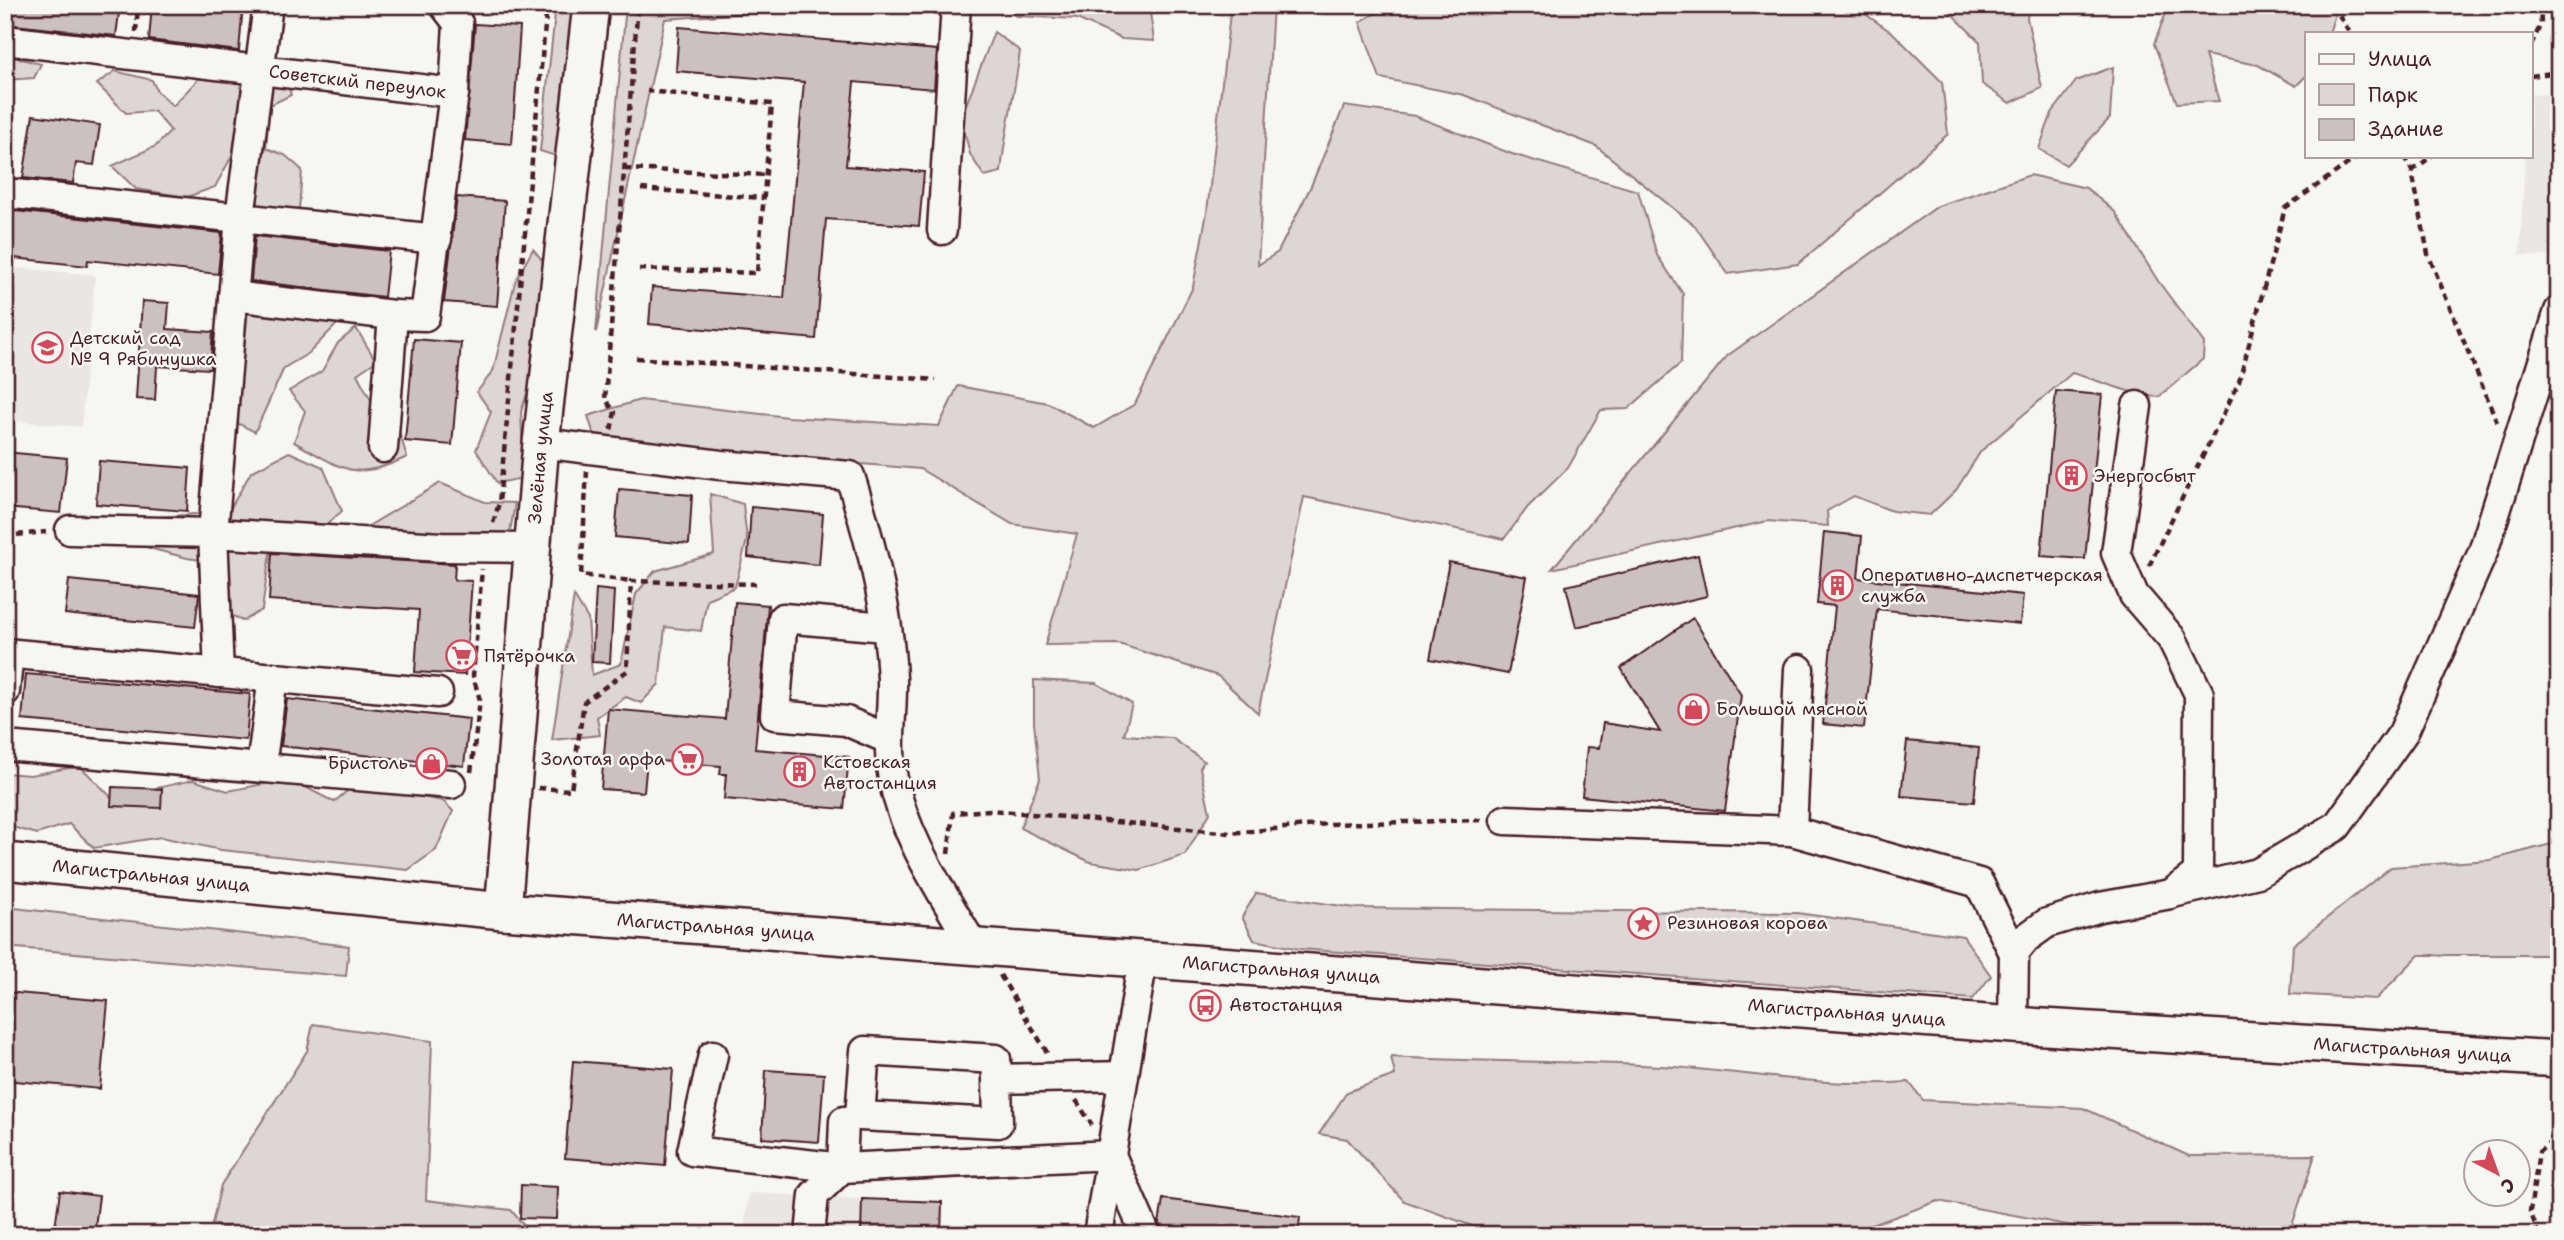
<svg xmlns="http://www.w3.org/2000/svg" width="2564" height="1240" font-family="'Shantell Sans',sans-serif">
<rect width="100%" height="100%" fill="#f6f6f2"/>
<filter id="ink" filterUnits="userSpaceOnUse"><feTurbulence type="fractalNoise" baseFrequency=".0143" numOctaves="2"/><feDisplacementMap in="SourceGraphic" scale="14" xChannelSelector="R" yChannelSelector="G"/><feConvolveMatrix kernelMatrix="1 2 1 2 8 2 1 2 1" color-interpolation-filters="sRGB"/></filter>
<g filter="url(#ink)">
<path fill="#e9e6e3" d="M2531,94L2559,95V257L2520,255L2525,156H2531Z
M5,267L95,275L81,427L5,420Z
M749,1193L862,1199L861,1235H743Z"/>
<path fill="#ddd6d5" stroke="#947a80" stroke-width="2" d="M556,5H575L559,157L540,151Z
M626,5H759L760,12L665,19L596,332Z
M1005,5H1149L1154,41L1122,39L1077,19L1016,16Z
M1231,5H1273L1258,265L1278,252L1311,186L1344,106L1415,116L1512,154L1638,191L1657,255L1683,294L1681,363L1628,409L1601,410L1568,468L1528,507L1504,539L1304,497L1258,713L1218,676L1119,644L1045,645L1077,534L1012,524L920,469L596,441L588,416L640,400L788,417L939,426L958,386L1048,403L1094,428L1135,404L1193,287L1207,212Z
M1390,5H1852L1894,34L1942,82L1948,134L1798,264L1728,274L1695,226L1596,146L1464,95L1380,78L1360,22Z
M1936,5H2029L2027,18L2042,88L2010,103L1982,84L1980,42L1948,10Z
M2169,5H2338L2329,33H2307V75L2296,86L2258,65L2205,55L2219,101L2177,103L2154,44Z
M994,32L1020,51C1015,92 1005,131 1001,172L984,176L970,154L961,118Z
M5,55L41,64L34,78L5,80Z
M237,58L281,65L291,95L270,105L266,148L285,155L302,170L299,210L260,208L238,145L215,187L187,197L136,189L112,166L156,146L171,131L154,111L126,113L97,84L115,71L152,80L157,91L173,106L200,77Z
M2113,67L2110,118L2066,165L2039,149L2052,113L2076,81Z
M2030,175L2086,188L2115,212L2158,281L2204,343L2203,359L2159,397C2134,396 2098,380 2072,373L1981,451L1956,490L1930,515L1892,511L1854,496L1827,511L1828,526L1768,521L1552,569L1727,356L1938,206Z
M533,249L547,266L534,372L521,412L524,478L497,483L476,450L491,412L477,392L493,371L515,282Z
M252,284L390,300L387,321L338,323L309,353L284,368L255,432L231,420Z
M356,328L376,361L357,374L374,406L398,428L407,457C353,483 342,468 294,442L305,411L289,391L322,371L338,343Z
M289,452L323,467L342,511L327,524L320,547L271,546L262,610L243,621L210,604L216,562L187,558L149,548L123,520L229,511L251,472Z
M440,483L485,502L515,503L509,538L396,556L367,527Z
M710,494L743,504L747,540L735,587L707,599L701,631L665,627L659,684L641,703L626,697L597,717L600,735L552,740L574,596L588,619L592,675L621,664L636,594L655,571L714,554Z
M1034,680L1096,683L1132,704L1124,735L1172,738L1204,761L1200,768L1210,813L1185,855L1139,870L1090,862L1020,828L1040,779L1034,723Z
M80,766L112,798L193,780L228,791L290,779L334,802L354,785L443,801L453,811L436,850L408,870L221,850L161,837L94,848L69,824L37,834L5,825V773L30,775Z
M2559,842V955H2419L2376,999L2290,994L2293,945L2391,867L2490,860Z
M1256,893L1355,908L1797,913L1963,936L1991,976L1973,999L1300,949L1254,940L1242,917Z
M5,907L349,946L346,976L5,947Z
M313,1024L432,1041L426,1200L511,1210L532,1235H250L212,1224L221,1185L307,1051Z
M1391,1057C1485,1063 1580,1060 1674,1067C1753,1073 1830,1088 1909,1082L1923,1100L2083,1108L2189,1156L2315,1155L2289,1235H2121L1938,1201L1845,1235H1565L1483,1230L1404,1201L1347,1139L1319,1134L1347,1092L1395,1075Z"/>
<path fill="#ccc1c0" stroke="#4a1f2b" stroke-width="2" d="M5,5H120L116,36L5,24Z
M152,5H243L239,51L149,40Z
M475,24L520,27L512,144L465,140Z
M679,27L937,50L934,89L854,82L846,166L924,172L919,226L826,219L816,339L649,324L652,287L784,298L804,82L676,71Z
M33,115L100,125L94,165L76,163L73,183L23,178Z
M457,197L505,201L497,306L444,302Z
M5,210L222,233L218,274L88,260L87,266L5,257Z
M255,236L389,251L384,297L251,281Z
M142,301L169,303L167,329L213,332L210,369L157,366L155,400L136,399Z
M414,339L461,343L452,445L405,441Z
M2056,391L2102,395L2085,559L2041,556Z
M5,452L67,458L61,513L5,508Z
M99,461L190,468L187,511L96,504Z
M619,489L692,495L689,544L615,537Z
M751,507L823,514L819,565L748,557Z
M1824,532L1862,536L1858,578L2023,595L2020,624L1877,609L1864,728L1823,724L1835,606L1817,604Z
M272,553L455,564L454,580L472,581L465,675L415,672L419,610L269,600Z
M1698,555L1707,596L1576,627L1566,586Z
M1449,562L1527,577L1508,674L1430,659Z
M69,580L199,594L195,627L65,614Z
M596,589L614,591L610,663L592,662Z
M735,602L768,605L755,749L849,757L844,809L724,799L726,774H720L721,766L647,760L644,792L601,789L608,709L725,719Z
M1693,618L1741,695L1725,811L1582,796L1587,747L1599,748L1603,723L1660,732L1621,668Z
M26,674L250,694L246,740L22,720Z
M287,699L469,719L464,766L281,746Z
M1907,741L1979,748L1974,802L1901,796Z
M112,787L162,789L161,808L111,806Z
M5,992L108,1001L100,1089L5,1080Z
M573,1061L673,1069L665,1166L565,1158Z
M766,1070L824,1074L819,1142L762,1138Z
M521,1185L558,1187L557,1219L520,1218Z
M60,1191L99,1196L94,1235H54Z
M862,1199L942,1202L941,1235L861,1234Z
M1163,1199L1300,1217L1298,1235H1162L1159,1224Z"/>
<g fill="none" stroke-linecap="round" stroke-linejoin="round">
<defs>
<g id="minor">
<path d="M444,5L458,23L454,93"/>
<path id="s1" d="M5,40L454,93L425,316L393,315"/>
<path d="M5,193L437,239"/>
<path d="M942,230L956,5"/>
<path d="M233,296L393,315L383,448"/>
<path d="M541,443L721,465L850,476C870,540 889,611 892,678C893,713 886,744 893,779C905,839 943,893 973,946"/>
<path d="M70,530L213,533L240,217L268,5"/>
<path d="M885,627L783,618L775,715L846,721L888,739"/>
<path d="M5,653L438,693"/>
<path d="M1799,669L1792,831L1979,883L2014,953"/>
<path d="M219,673L213,533L441,547L532,548"/>
<path d="M5,691L9,653"/>
<path d="M5,746L451,784"/>
<path d="M261,767L273,677"/>
<path d="M1505,820L1792,831"/>
<path d="M2177,892L2258,873L2337,826L2403,733L2483,552L2559,311"/>
<path d="M1143,958L1111,1155L1146,1235"/>
<path d="M2013,1025L2014,953L2026,938L2047,923L2100,907L2171,894L2198,873L2199,694L2172,639L2134,595L2116,553L2137,406"/>
<path d="M713,1055L692,1151L842,1168L844,1121"/>
<path d="M997,1079L996,1059L865,1051L860,1116L998,1123L997,1079L1124,1076"/>
<path d="M810,1235L814,1195L842,1168L1111,1155L1098,1235"/>
</g>
<g id="major">
<path id="s2" d="M5,861L503,911L2013,1025L2559,1059"/>
<path id="s3" d="M503,911L541,443L591,5"/>
</g>
</defs>
<use href="#minor" stroke="#4a1f2b" stroke-width="33"/>
<use href="#major" stroke="#4a1f2b" stroke-width="40"/>
<path stroke="#4a1f2b" stroke-width="4.5" stroke-dasharray="7 5" stroke-linecap="butt" d="M2333,5L2350,33
M136,32L138,5
M2531,45L2541,24L2540,5
M2531,76L2559,72
M2405,156L2412,171L2428,254L2497,422
M624,169L766,175
M2412,171L2432,156
M641,189L763,198
M639,269L757,273L772,104L647,91
M636,358L936,380
M611,430L615,412L605,399L638,5
M587,471L581,575L631,581
M493,523L499,503L547,5
M5,536L46,532
M2149,566L2239,382L2285,208L2359,156
M471,772L480,700L473,676L482,569
M538,788L571,790L584,702L627,671L631,581L756,584
M948,854L953,813L991,810L1230,833L1329,824L1482,820
M1000,975L1048,1054
M1076,1100L1092,1125
M2539,1235L2530,1211L2539,1152L2559,1135"/>
<use href="#minor" stroke="#f6f6f2" stroke-width="28"/>
<use href="#major" stroke="#f6f6f2" stroke-width="35"/>
</g>
</g>
<defs>
<symbol id="school-ring" viewBox="-11 -11 22 22"><circle r="9.5" fill="#f6f6f2" stroke="#d1495b" stroke-width="1.5"/><path d="M0-5L7-2L0 1L-7-2ZM-4 1L0 2.5L4 1V4Q0 6-4 4Z" fill="#d1495b"/></symbol>
<symbol id="building-ring" viewBox="-11 -11 22 22"><circle r="9.5" fill="#f6f6f2" stroke="#d1495b" stroke-width="1.5"/><path d="M-4-6H4V6H1V3H-1V6H-4ZM-2.5-4.3h1.7v1.8h-1.7ZM.8-4.3h1.7v1.8H.8ZM-2.5-1h1.7V.8h-1.7ZM.8-1h1.7V.8H.8Z" fill="#d1495b"/></symbol>
<symbol id="supermarket-ring" viewBox="-11 -11 22 22"><circle r="9.5" fill="#f6f6f2" stroke="#d1495b" stroke-width="1.5"/><path d="M-6-5.5h2.5l.6 2H6L4.5 2H-2.5L-4.4-4H-6ZM-1.5 3.2a1.3 1.3 0 1 0 .1 0ZM3 3.2a1.3 1.3 0 1 0 .1 0Z" fill="#d1495b"/></symbol>
<symbol id="shop-ring" viewBox="-11 -11 22 22"><circle r="9.5" fill="#f6f6f2" stroke="#d1495b" stroke-width="1.5"/><path d="M-5-2.5h2.3a2.7 3.5 0 0 1 5.4 0H5L5.5 6h-11ZM-1.5-2.5h3a1.5 2.3 0 0 0-3 0Z" fill="#d1495b"/></symbol>
<symbol id="sight-ring" viewBox="-11 -11 22 22"><circle r="9.5" fill="#f6f6f2" stroke="#d1495b" stroke-width="1.5"/><path d="M0-6L1.8-2.2L6-1.7L2.9 1.2L3.7 5.4L0 3.3L-3.7 5.4L-2.9 1.2L-6-1.7L-1.8-2.2Z" fill="#d1495b"/></symbol>
<symbol id="bus-ring" viewBox="-11 -11 22 22"><circle r="9.5" fill="#f6f6f2" stroke="#d1495b" stroke-width="1.5"/><path d="M-5-6H5V4H4V6H2V4H-2V6H-4V4H-5ZM-3.5-4V0h7V-4ZM-3.5 1.2v1.5H-2V1.2ZM2 1.2v1.5H3.5V1.2Z" fill="#d1495b"/></symbol>
</defs>
<g fill-rule="evenodd">
<use href="#school-ring" x="30" y="330" width="35" height="35"/>
<use href="#building-ring" x="2054" y="458" width="35" height="35"/>
<use href="#building-ring" x="1820" y="568" width="35" height="35"/>
<use href="#supermarket-ring" x="444" y="638" width="35" height="35"/>
<use href="#shop-ring" x="1676" y="692" width="35" height="35"/>
<use href="#supermarket-ring" x="670" y="742" width="35" height="35"/>
<use href="#shop-ring" x="414" y="746" width="35" height="35"/>
<use href="#building-ring" x="782" y="754" width="35" height="35"/>
<use href="#sight-ring" x="1626" y="906" width="35" height="35"/>
<use href="#bus-ring" x="1188" y="988" width="35" height="35"/>
</g>
<g text-anchor="middle" stroke-width="5" stroke-linejoin="round" paint-order="stroke">
<g font-size="18" fill="#4a1f2b" stroke="#f6f6f2">
<text dy="6" stroke="none"><textPath href="#s1" startOffset="355">Советский переулок</textPath></text>
<text dy="6" stroke="none"><textPath href="#s3" startOffset="455">Зелёная улица</textPath></text>
<text dy="6" stroke="none"><textPath href="#s2" startOffset="147">Магистральная улица</textPath></text>
<text dy="6" stroke="none"><textPath href="#s2" startOffset="714">Магистральная улица</textPath></text>
<text dy="6" stroke="none"><textPath href="#s2" startOffset="1281">Магистральная улица</textPath></text>
<text dy="6" stroke="none"><textPath href="#s2" startOffset="1848">Магистральная улица</textPath></text>
<text dy="6" stroke="none"><textPath href="#s2" startOffset="2415">Магистральная улица</textPath></text>
</g>
<g font-size="18" fill="#4a1f2b" stroke="#f6f6f2" text-anchor="start">
<text x="70" y="344">Детский сад<tspan x="70" dy="21">№ 9 Рябинушка</tspan></text>
<text x="2094" y="482">Энергосбыт</text>
<text x="1861" y="581">Оперативно-диспетчерская<tspan x="1861" dy="21">служба</tspan></text>
<text x="484" y="662">Пятёрочка</text>
<text x="1716" y="715">Большой мясной</text>
<text x="665" y="765" text-anchor="end">Золотая арфа</text>
<text x="823" y="768">Кстовская<tspan x="823" dy="21">Автостанция</tspan></text>
<text x="408" y="769" text-anchor="end">Бристоль</text>
<text x="1667" y="929">Резиновая корова</text>
<text x="1229" y="1011">Автостанция</text>
</g>
</g>
<rect width="2564" height="1240" fill="none" stroke="#f6f6f2" stroke-width="28"/>
<rect x="14" y="14" width="2536" height="1212" fill="none" stroke="#4a1f2b" stroke-width="2.5" filter="url(#ink)"/>
<rect x="2305" y="32" width="228" height="126" fill="#f6f6f2" stroke="#b1a0a2" stroke-width="2"/>
<rect x="2319" y="54" width="35" height="10" fill="#f6f6f2" stroke="#b1a0a2" stroke-width="2"/>
<text x="2368" y="66" font-size="21" fill="#4a1f2b">Улица</text>
<rect x="2319" y="84" width="35" height="21" fill="#ddd6d5" stroke="#b1a0a2" stroke-width="2"/>
<text x="2368" y="102" font-size="21" fill="#4a1f2b">Парк</text>
<rect x="2319" y="119" width="35" height="21" fill="#ccc1c0" stroke="#b1a0a2" stroke-width="2"/>
<text x="2368" y="136" font-size="21" fill="#4a1f2b">Здание</text>
<g transform="translate(2497 1173) rotate(139)"><circle r="33" fill="#f6f6f2" stroke="#b1a0a2" stroke-width="2"/>
<path d="M0-5L12 26L0 18L-12 26Z" fill="#d1495b"/>
<text y="-10" font-size="19" font-weight="bold" text-anchor="middle" fill="#4a1f2b">С</text>
</g>
</svg>
